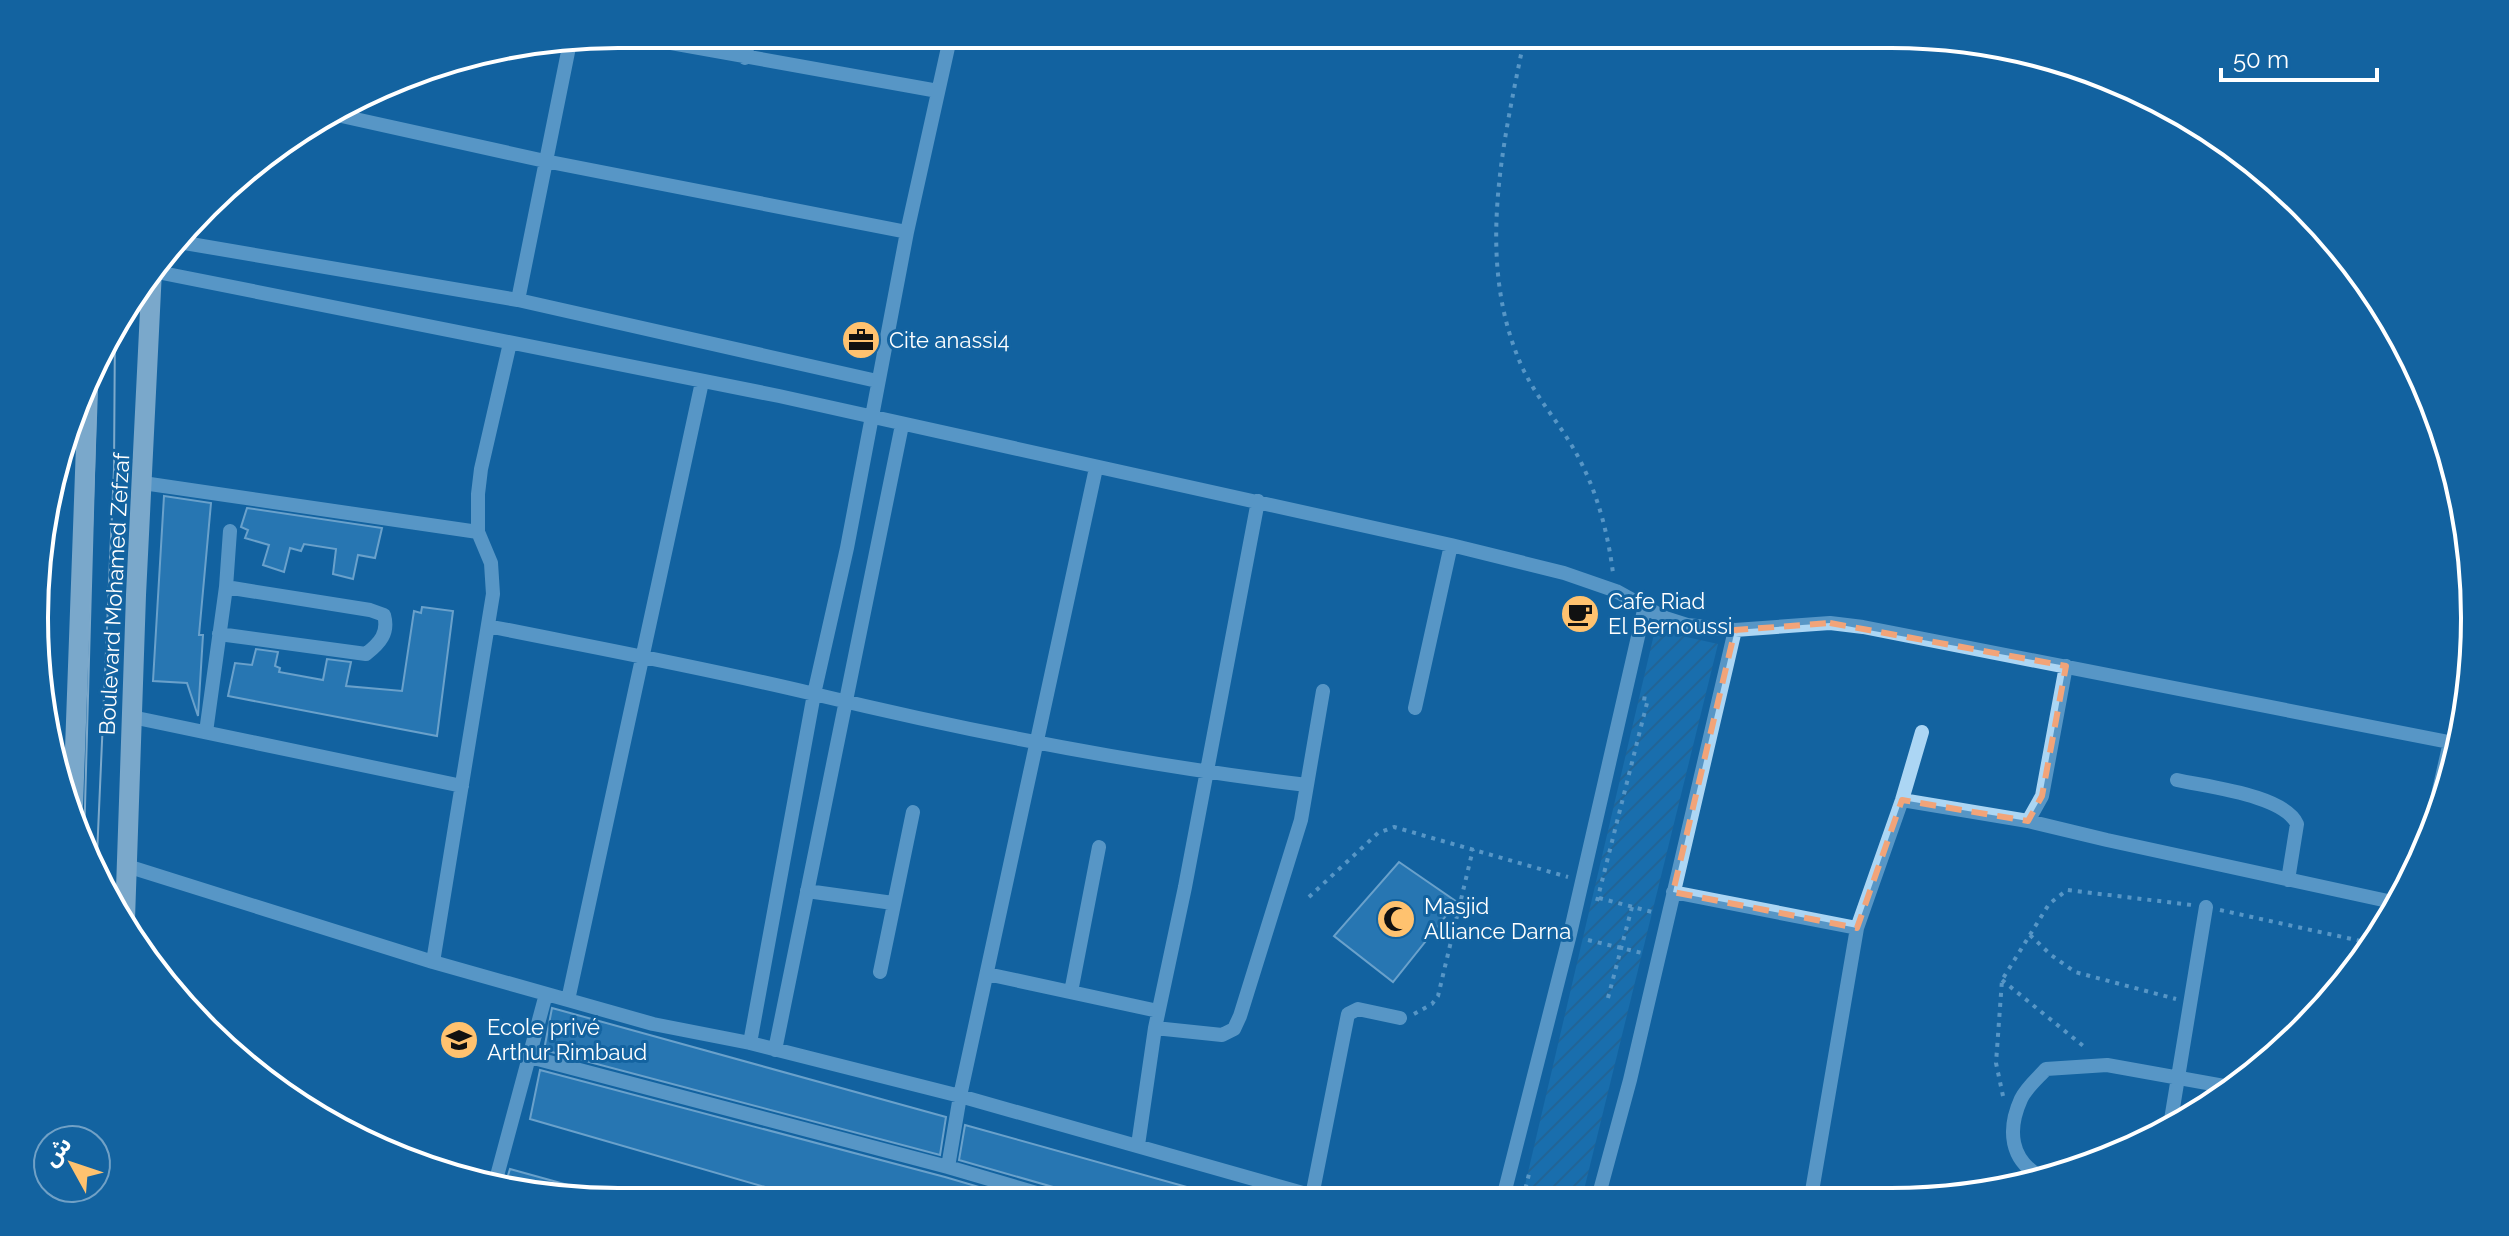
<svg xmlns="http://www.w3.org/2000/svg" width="2509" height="1236" font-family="Raleway,'Noto Sans Arabic',sans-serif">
<defs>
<pattern id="garden-furrows" width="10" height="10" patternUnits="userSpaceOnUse" patternTransform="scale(2)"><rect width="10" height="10" fill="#227dbd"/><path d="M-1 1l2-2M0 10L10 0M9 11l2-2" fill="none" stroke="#35678a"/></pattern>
</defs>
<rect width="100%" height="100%" fill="#1363a0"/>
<path fill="url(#garden-furrows)" d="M1655,630L1718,644L1582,1198H1522Z"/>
<path fill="#408ec8" stroke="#d4edfe" stroke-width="2" d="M164,496L211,503L199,635H203L198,716L187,683L153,681Z
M247,508L382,528L375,558L358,555L353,579L333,574L336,549L304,544L301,551L290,548L284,572L263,565L269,545L245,538L248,530L241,527Z
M422,607L453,611L437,736L228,696L235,663L252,665L256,649L278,652L275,666L280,668L279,672L323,680L327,659L351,662L346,686L402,691L414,611L421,613Z
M1399,862L1457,902L1393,982L1334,936Z
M552,1008L946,1117L940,1155L544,1050Z
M540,1070L945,1177L1023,1200H810L530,1119Z
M965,1125L1212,1194V1199H1067L1065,1193L1060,1189L959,1160Z
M510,1169L586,1190L584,1201L504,1188Z"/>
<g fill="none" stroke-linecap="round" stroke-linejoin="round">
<path stroke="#acd6f4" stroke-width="4" stroke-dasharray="4 6" stroke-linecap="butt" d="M1525,35C1503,144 1474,263 1523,369C1536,396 1554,417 1569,441C1594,481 1607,526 1613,573
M1309,897L1378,833L1394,827L1568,877
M1599,898L1652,912
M1597,901L1648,699L1641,698
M2220,910L2370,943
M2030,935L2051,955L2075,972L2176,999
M1588,940L1642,953
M2002,980L2087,1049
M1608,998L1632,907
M1414,1014L1432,1004L1438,996L1473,849
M2003,1096L1996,1063L2002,980L2049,904L2067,890L2192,905
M1523,1198L1530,1170"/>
<path stroke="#acd6f4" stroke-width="14" d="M621,34L938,91
M745,58L750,34
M337,115L545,161L907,232
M173,241L518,300L877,381
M152,271L779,396L1451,545L1564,573L1616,591L1665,618L1687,625L1735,630L1830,623L1863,627L2459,744
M518,300L570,42
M143,483L478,532
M488,626C597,648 706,668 814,694C976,733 1141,765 1307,785
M219,634L366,654C380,643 389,633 384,615L370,610L226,587
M1415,708L1451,545
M132,717L462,786
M206,732L226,587L230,531
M57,754L76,759
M2177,780C2207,787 2284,795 2297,824L2288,880
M1902,800L2028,821L2042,796L2066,666
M2028,821L2107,840L2397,903
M2427,843L2450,742
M127,866L433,962L568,1000L653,1024L750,1043L960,1096L1324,1199
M807,891L893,903
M1673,892L1857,928
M433,962L493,594L491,563L478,532V494L481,469L510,343
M880,972L913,812
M987,974L1158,1011
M1071,992L1099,847
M568,1000L702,382
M1155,1028L1222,1035L1234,1029L1240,1016L1301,820L1323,691
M750,1043L814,694L847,548L907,232L951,34
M775,1050L902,425
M530,1057L948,1167L960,1096L1096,468
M2170,1126L2206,907
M1138,1145L1155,1028L1185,887L1258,501
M948,1167L1057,1199
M2041,1177C2010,1160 2007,1130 2021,1099C2026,1088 2038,1078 2046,1069L2107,1065L2235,1088
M494,1187L546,994
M1312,1196L1348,1014L1358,1009L1400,1018
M1811,1197L1857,928L1902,800L1922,732
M1503,1198L1570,934L1645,606
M1598,1198L1630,1080L1735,630"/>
<path stroke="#f9fcff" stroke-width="20" d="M73,805L88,390
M125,919L136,595L152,270"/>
<path stroke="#fff" stroke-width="2" d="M84,843L97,366
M96,878L114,469L115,322"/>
</g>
<path d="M0 0H2509V1236H0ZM1830,623L2066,666L2042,796L2028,821L1902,800L1857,928L1673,892L1735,630Z" fill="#1363a0" fill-opacity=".55" fill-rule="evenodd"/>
<path fill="none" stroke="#f2a479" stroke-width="6" stroke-dasharray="16 10" stroke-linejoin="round" d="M1830,623L2066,666L2042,796L2028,821L1902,800L1857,928L1673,892L1735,630Z"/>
<defs>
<symbol id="office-disc" viewBox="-11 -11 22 22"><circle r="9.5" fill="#ffc26f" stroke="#1363a0"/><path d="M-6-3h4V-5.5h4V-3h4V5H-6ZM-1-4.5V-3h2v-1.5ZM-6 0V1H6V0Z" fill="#111"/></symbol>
<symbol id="cafe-disc" viewBox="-11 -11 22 22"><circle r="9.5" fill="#ffc26f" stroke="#1363a0"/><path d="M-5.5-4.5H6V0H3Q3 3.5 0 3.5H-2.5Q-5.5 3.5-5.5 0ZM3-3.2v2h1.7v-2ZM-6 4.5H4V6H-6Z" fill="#111"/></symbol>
<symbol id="mosque-disc" viewBox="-11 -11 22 22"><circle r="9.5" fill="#ffc26f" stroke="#1363a0"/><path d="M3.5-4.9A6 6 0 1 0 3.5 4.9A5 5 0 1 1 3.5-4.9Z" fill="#111"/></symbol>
<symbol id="school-disc" viewBox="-11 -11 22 22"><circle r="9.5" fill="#ffc26f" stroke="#1363a0"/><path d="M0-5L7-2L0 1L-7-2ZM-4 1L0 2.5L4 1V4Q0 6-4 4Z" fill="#111"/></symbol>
</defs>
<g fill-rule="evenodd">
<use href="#office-disc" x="839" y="318" width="44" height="44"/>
<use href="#cafe-disc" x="1558" y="592" width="44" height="44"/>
<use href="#mosque-disc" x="1374" y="897" width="44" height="44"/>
<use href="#school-disc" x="437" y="1018" width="44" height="44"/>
</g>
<g text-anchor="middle" stroke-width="6" stroke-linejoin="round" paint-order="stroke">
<g font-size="22" fill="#fff" stroke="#1363a0" text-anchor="start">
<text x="889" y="348">Cite anassi4</text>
<text x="1608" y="609">Cafe Riad<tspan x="1608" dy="25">El Bernoussi</tspan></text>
<text x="1424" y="914">Masjid<tspan x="1424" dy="25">Alliance Darna</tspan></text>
<text x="487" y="1035">Ecole privé<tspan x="487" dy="25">Arthur Rimbaud</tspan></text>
</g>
<g font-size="22" fill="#fff" stroke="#1363a0">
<text transform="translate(114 594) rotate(-87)" y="8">Boulevard Mohamed Zefzaf</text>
</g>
</g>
<path d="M0 0H2509V1236H0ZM618 48H1891A570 570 0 0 1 2461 618V618A570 570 0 0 1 1891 1188H618A570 570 0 0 1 48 618V618A570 570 0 0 1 618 48Z" fill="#1363a0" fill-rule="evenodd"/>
<path fill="none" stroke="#fff" stroke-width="4" d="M618 48H1891A570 570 0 0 1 2461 618V618A570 570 0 0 1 1891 1188H618A570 570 0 0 1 48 618V618A570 570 0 0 1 618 48Z"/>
<g transform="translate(72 1164) rotate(310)"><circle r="38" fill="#1363a0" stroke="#71a1c6" stroke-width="2"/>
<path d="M0-6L14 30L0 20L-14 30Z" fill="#ffc26f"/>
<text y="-12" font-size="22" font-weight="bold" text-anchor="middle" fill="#ffffff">ش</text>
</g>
<path d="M2221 68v12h156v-12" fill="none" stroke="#ffffff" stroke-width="4"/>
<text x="2233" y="68" font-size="24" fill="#ffffff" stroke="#1363a0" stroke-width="6" paint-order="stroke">50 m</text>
</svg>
